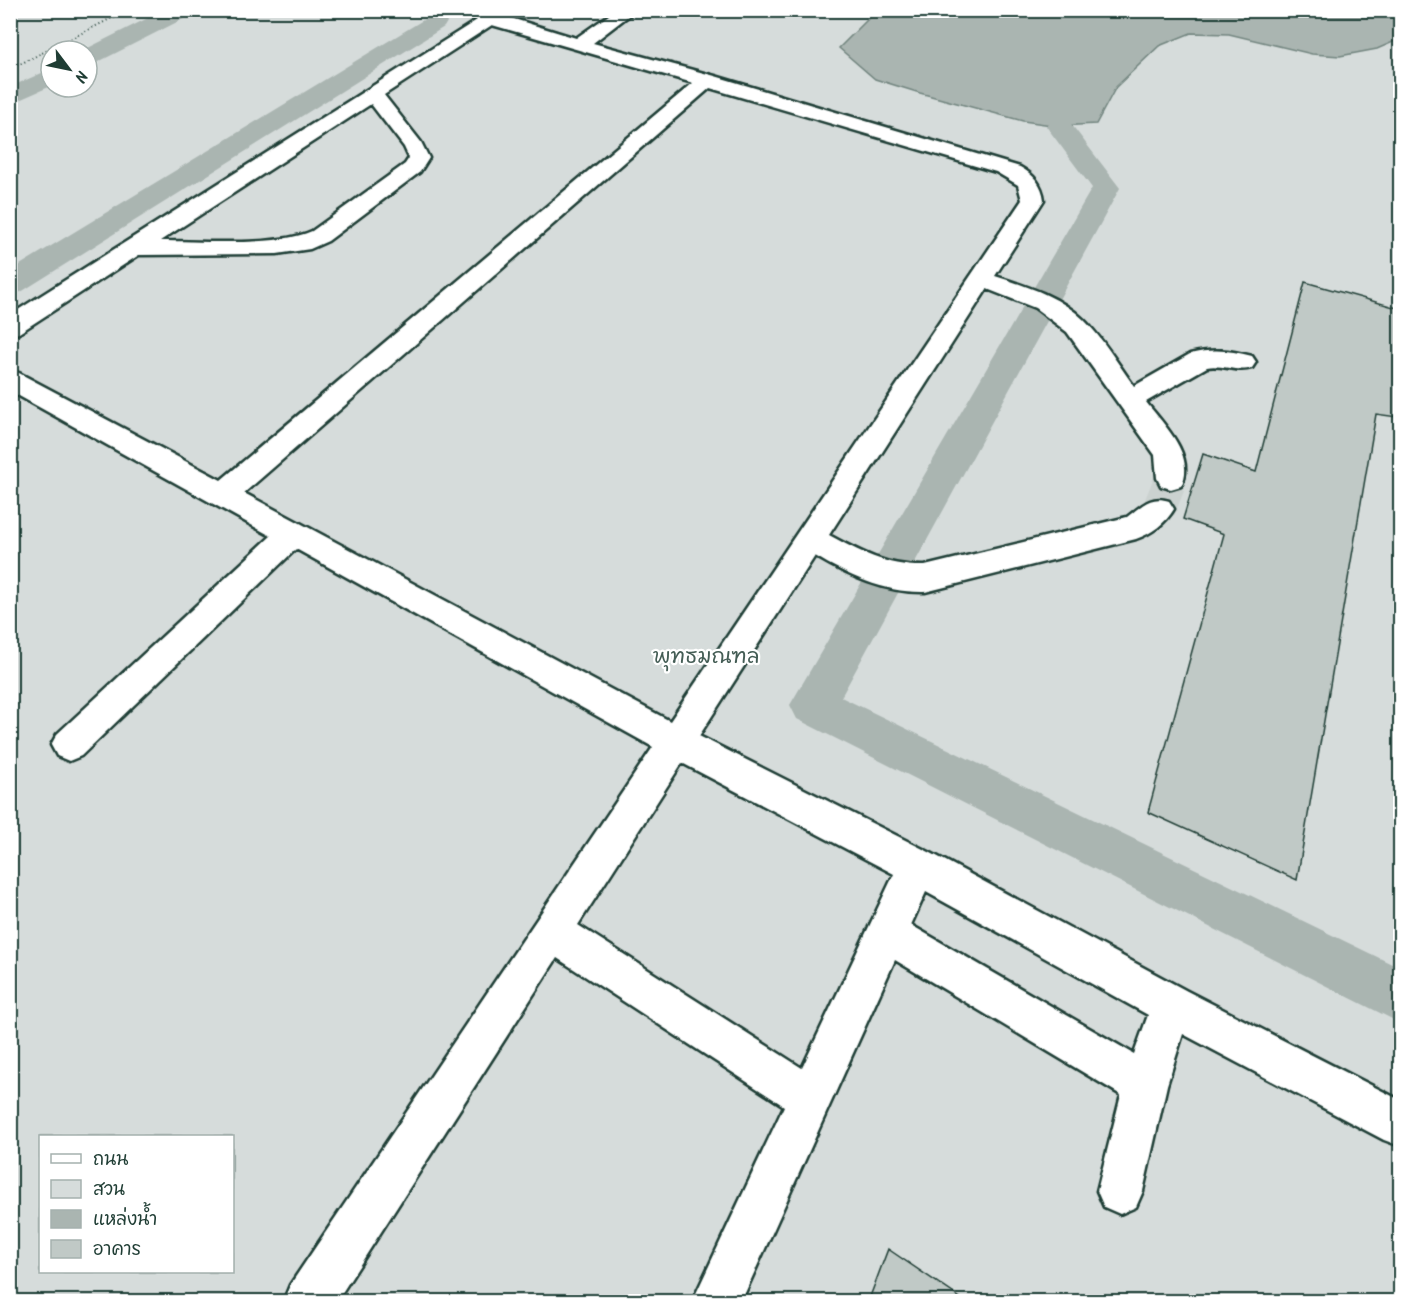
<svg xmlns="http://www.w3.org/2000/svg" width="1411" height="1312" font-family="Kalam,'Playpen Sans Thai',sans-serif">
<rect width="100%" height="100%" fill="#f6f7f7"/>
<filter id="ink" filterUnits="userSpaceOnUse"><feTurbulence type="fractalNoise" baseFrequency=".0167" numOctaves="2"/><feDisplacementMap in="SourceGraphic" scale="12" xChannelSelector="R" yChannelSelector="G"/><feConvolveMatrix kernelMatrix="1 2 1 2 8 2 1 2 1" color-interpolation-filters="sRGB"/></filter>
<g filter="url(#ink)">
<path fill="#d6dcdb" stroke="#7a8c88" stroke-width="1.5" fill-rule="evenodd" d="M11,11H1400V1301H11ZM51,51H87V87H51ZM40,1136H232V1272H40Z"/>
<path fill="#aab5b1" stroke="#72857f" stroke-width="1.5" d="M876,11H1400V39L1377,49L1340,56L1312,54L1229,34L1191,33L1159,46L1116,87L1096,124L1059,126L1023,121L920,93L875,79L839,48Z"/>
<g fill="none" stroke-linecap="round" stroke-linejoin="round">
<path fill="#aab5b1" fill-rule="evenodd" d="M164,10H194L191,15L96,63L87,65V51H82Z
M436,15L444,17L447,22L444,27L21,292L10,295V271L428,17Z
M51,69V86L10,104V87Z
M1059,118L1068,120L1120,188L841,697L1400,968V1023L797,719L790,705L1092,188L1046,126L1050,120Z"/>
</g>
<path fill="#c0c9c6" stroke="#1f3d34" stroke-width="1.5" d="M1305,282L1401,309V390L1397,417L1376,414L1297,880L1148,812L1224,534L1183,519L1203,454L1256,472Z
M888,1249L966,1302H868Z"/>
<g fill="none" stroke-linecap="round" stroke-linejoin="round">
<path stroke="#cbd2d0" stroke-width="26" stroke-dasharray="26 13" stroke-linecap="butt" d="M1168,486L1171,478"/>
<path stroke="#cbd2d0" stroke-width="33" stroke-dasharray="33 16" stroke-linecap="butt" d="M1159,509L1169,484"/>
<defs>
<path id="minor" d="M461,10H485L576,38L616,10H636L593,43L715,76L1020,167C1034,175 1042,184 1044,200L995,276C1026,286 1059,296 1083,319C1102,337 1118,364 1134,386L1190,354C1212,348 1230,350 1252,356L1256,362L1252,368C1237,373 1222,364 1207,367L1146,402C1163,424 1197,456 1181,486L1171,489L1161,486L1157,478L1155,455L1067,332L1035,308L987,289L829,535C860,552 888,567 925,566L1127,517C1142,506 1150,495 1169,501L1174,509C1166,523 1151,534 1136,539L925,592C885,593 849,576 815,556L699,736L931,853L1187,991L1400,1100V1146L1384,1140L1183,1034L1167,1085L1143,1191L1136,1207L1120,1214L1104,1207L1097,1191L1121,1095L895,960L741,1302H692L784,1106L557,958L336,1302H283L290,1285L653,747L296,549L81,756L69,761L57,756L51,745L57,734L271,536L10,391V370L19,373L221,480L693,83L492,25L384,95L421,142L429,158L420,172L328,241L310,249L277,254L139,255L19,333L10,335V315L477,20ZM710,88L996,172L1018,185L1022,200L670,721L244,493ZM371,104L404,147L409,158L405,164L312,231C276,247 202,241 160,241ZM682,763L894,874L802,1068L578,925ZM926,892L1148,1015L1134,1054L911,925Z"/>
</defs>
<use href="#minor" stroke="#1f3d34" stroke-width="5"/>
<path stroke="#1f3d34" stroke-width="2" stroke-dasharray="1 3" stroke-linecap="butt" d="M10,69L128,10"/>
<use href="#minor" fill="#fff" fill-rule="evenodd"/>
</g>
</g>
<g text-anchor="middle" stroke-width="4.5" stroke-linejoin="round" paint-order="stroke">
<g font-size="21" fill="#445d55" stroke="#fff">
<text x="706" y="663">พุทธมณฑล</text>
</g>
</g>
<rect width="1411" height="1312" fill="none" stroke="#fff" stroke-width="36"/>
<rect x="18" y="18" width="1375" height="1276" fill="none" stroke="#1f3d34" stroke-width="2" filter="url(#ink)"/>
<rect x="39" y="1135" width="195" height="138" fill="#ffffff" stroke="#a5b1ae" stroke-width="1.5"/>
<rect x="51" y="1154" width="30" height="9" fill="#ffffff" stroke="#a5b1ae" stroke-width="1.5"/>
<text x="93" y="1165" font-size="18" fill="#1f3d34">ถนน</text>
<rect x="51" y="1180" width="30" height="18" fill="#d6dcdb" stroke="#a5b1ae" stroke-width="1.5"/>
<text x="93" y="1195" font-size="18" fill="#1f3d34">สวน</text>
<rect x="51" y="1210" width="30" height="18" fill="#aab5b1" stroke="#a5b1ae" stroke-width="1.5"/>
<text x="93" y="1225" font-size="18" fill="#1f3d34">แหล่งน้ำ</text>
<rect x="51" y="1240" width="30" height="18" fill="#c0c9c6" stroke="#a5b1ae" stroke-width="1.5"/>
<text x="93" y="1255" font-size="18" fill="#1f3d34">อาคาร</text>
<g transform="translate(69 69) rotate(122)"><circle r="28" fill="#ffffff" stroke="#a5b1ae" stroke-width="1.5"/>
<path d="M0-4.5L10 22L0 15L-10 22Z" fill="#1f3d34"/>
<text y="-9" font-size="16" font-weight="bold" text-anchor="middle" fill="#1f3d34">N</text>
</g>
</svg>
